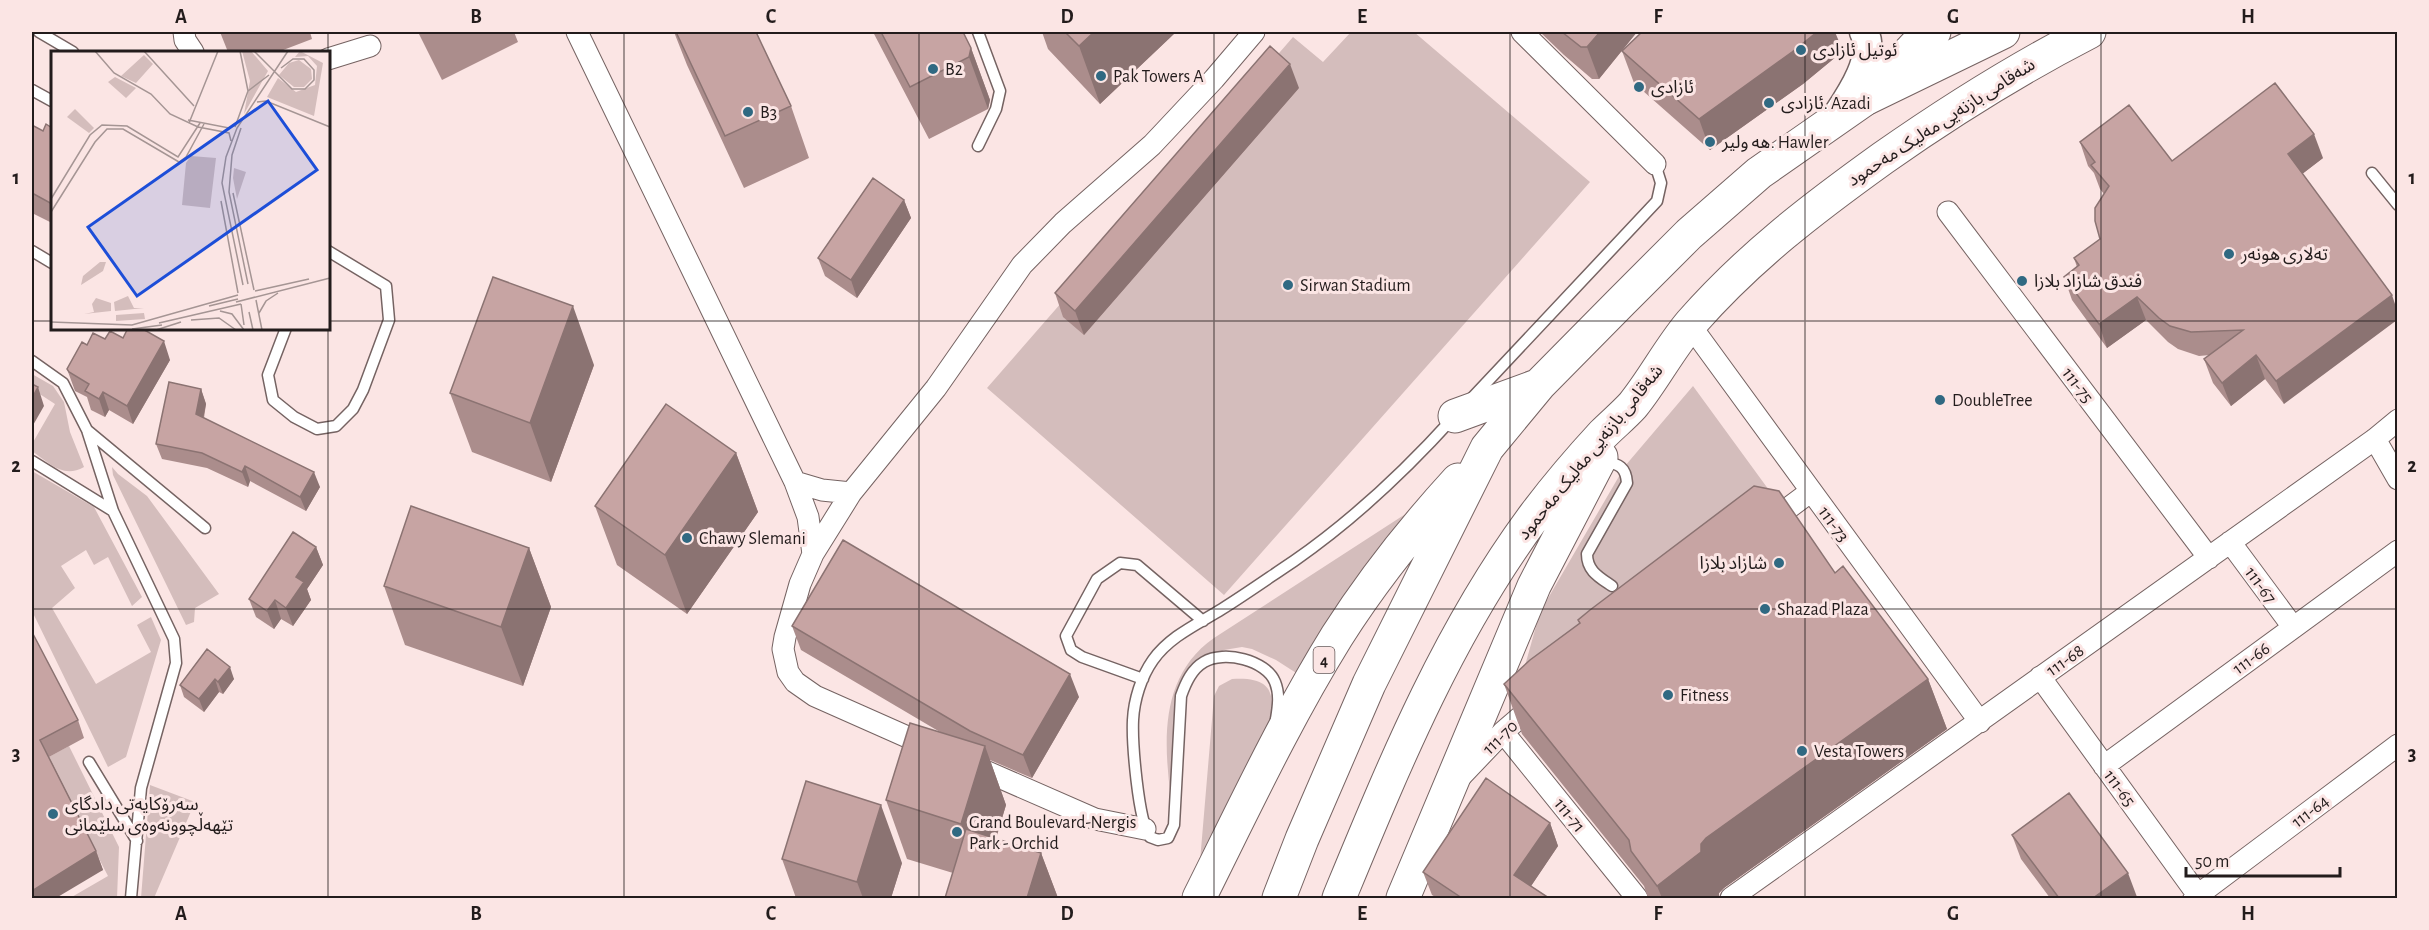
<svg xmlns="http://www.w3.org/2000/svg" width="2429" height="930" font-family="'Alegreya Sans','Noto Sans Arabic',sans-serif">
<rect width="100%" height="100%" fill="#fbe5e4"/>
<path fill="#d4bdbc" d="M1351,32H1414L1590,182L1224,595L987,388L1293,37L1323,62Z
M32,374L53,386L64,402L70,432L84,467C63,479 49,463 32,451V444L55,404L32,389Z
M1693,386L1774,497L1519,687L1540,612L1625,466Z
M112,467L118,474L147,496L219,594L195,608L194,622L186,625L113,475Z
M32,471L94,507L142,597L132,606L108,557L94,565L86,550L61,566L75,588L52,608L96,684L151,652L137,625L151,617L161,640L126,757L108,767L32,611Z
M1424,502L1304,678L1276,660L1252,649L1242,647L1224,650L1205,661L1183,694L1175,828C1166,762 1151,682 1214,638Z
M1232,679C1265,677 1277,687 1270,720L1198,885L1214,696L1219,686Z
M69,746L119,847L117,898H70L108,876L47,758Z
M150,785L195,802L154,898H141Z"/>
<g fill="none" stroke-linecap="round" stroke-linejoin="round">
<defs>
<path id="lane" d="M39,32L73,52
M978,32L1000,91L996,109L978,146
M32,90L52,101
M2372,173L2398,205
M32,251L52,263
M286,328L268,375L273,400L294,417L317,429L336,426L353,409L363,390L389,320L386,286L328,251
M32,361L63,383L87,430L113,511L174,639L176,663L141,788L131,898
M1472,398L1657,201L1661,183L1655,164
M87,430L205,528
M32,461L113,511
M1604,461C1619,464 1626,467 1627,483L1587,554C1587,571 1599,577 1612,586
M1143,679L1082,657L1071,650L1066,636L1097,579L1120,563L1137,565L1203,621
M1276,719C1278,707 1280,694 1275,682C1266,660 1224,650 1204,662C1192,669 1186,682 1181,696L1174,825L1168,838L1158,840L1150,837C1138,821 1132,742 1133,720C1134,700 1141,677 1153,660C1170,636 1198,624 1222,609C1246,594 1270,577 1294,561C1353,520 1405,471 1453,418
M89,762L137,841"/>
<path id="street" d="M184,32L185,40L193,52
M577,32L795,482L808,517L813,554
M1522,32L1655,164
M328,59L370,46
M1948,212L2209,558
M1690,325L1980,722
M2375,439L2398,479
M795,482L822,490L851,493
M1767,524L1810,492
M2230,542L2293,627
M2040,677L2200,898
M1503,732L1637,898
M930,747L815,696L795,682L788,672L783,649L785,637L800,584L813,554L851,493L936,388L1022,265L1063,223L1152,145L1214,79L1254,32
M969,764L1095,819L1145,829
M2104,766L2398,551
M1462,775L1503,732L1539,701
M1731,898L2375,439L2398,420
M2194,898L2398,745"/>
<path id="secondary" d="M1836,117C1850,96 1877,57 1864,32"/>
<path id="primary" d="M1865,99L1917,44L1934,32"/>
<path id="highway" d="M1455,416L1537,386
M1199,898C1243,810 1285,720 1337,636C1372,581 1414,528 1458,480
M1279,898L1302,839L1369,684L1487,448L1539,385L1621,302L1689,234L1759,173L1865,99L2003,32
M1339,898C1394,765 1448,632 1535,515C1556,487 1579,460 1603,434C1613,424 1624,415 1633,405C1654,379 1669,349 1691,323C1749,257 1812,209 1883,158C1950,111 2017,69 2089,32
M1403,898L1534,586L1601,457"/>
</defs>
<use href="#lane" stroke="#756362" stroke-width="13"/>
<use href="#street" stroke="#756362" stroke-width="23"/>
<use href="#secondary" stroke="#756362" stroke-width="31"/>
<use href="#primary" stroke="#756362" stroke-width="35"/>
<use href="#highway" stroke="#756362" stroke-width="35"/>
<use href="#lane" stroke="#fff" stroke-width="10"/>
<use href="#street" stroke="#fff" stroke-width="21"/>
<use href="#secondary" stroke="#fff" stroke-width="28"/>
<use href="#primary" stroke="#fff" stroke-width="33"/>
<use href="#highway" stroke="#fff" stroke-width="33"/>
</g>
<path fill="#ab8d8c" d="M220,32H310L312,39L278,52H228Z
M418,32H514L518,42L442,80Z
M674,32H756L791,106L809,158L744,188L687,65Z
M873,32H963L971,48L990,100L988,109L929,139Z
M1042,32H1176L1100,104L1048,49Z
M1540,32H1637L1599,79H1592L1564,55Z
M1622,51H1843L1803,84L1710,150L1634,83Z
M1299,88L1084,335L1063,317L1055,293Z
M32,125L43,131L52,128V223L32,213Z
M2080,142L2172,161L2323,158L2302,174L2284,404L2265,379L2231,406L2213,383L2204,359L2210,355L2199,356L2178,349L2168,342L2146,320L2107,348L2072,300L2064,277L2077,267L2074,258L2100,239L2104,194L2100,189L2094,173L2088,166Z
M904,200L911,218L857,298L825,276L818,258Z
M123,338L170,360L133,424L109,410L105,417L91,410L87,397L75,391L67,369L87,345L105,339Z
M594,365L551,482L472,452L450,393Z
M201,389L206,404L204,418L320,487L306,511L250,481L248,487L207,468L162,459L156,444Z
M736,453L758,512L687,614L617,565L595,506Z
M316,547L323,565L307,589L311,600L293,626L281,619L274,629L256,617L249,599Z
M529,548L551,607L523,686L405,645L384,586Z
M1835,573L1928,679L1947,729L1724,888L1719,893V898H1648L1644,886L1522,734L1504,684L1580,624L1578,620Z
M792,626L1079,697L1032,778L990,760L1006,805L996,839L1041,853L1058,898H945L953,873L907,859L886,800L940,732L801,650Z
M32,632L78,720L84,738L49,757L96,851L103,870L32,898Z
M207,649L234,679L223,694L219,692L204,712L184,697L180,685Z
M1550,823L1558,846L1531,886L1549,898H1437L1432,895L1423,872Z
M2012,835L2137,897L2134,898H2050L2021,859Z
M782,859L902,863L891,898H796Z"/>
<path fill="#8b7372" d="M1094,32H1176L1100,104L1079,46Z
M1600,32H1637L1599,79L1587,47Z
M1817,32H1835L1843,51L1803,84L1710,150L1699,119Z
M971,48L990,100L988,109L969,57Z
M1290,64L1299,88L1084,335L1075,311Z
M2314,134L2323,158L2297,178L2288,154Z
M904,200L911,218L857,298L851,280Z
M2392,295L2397,310V320L2284,404L2276,381Z
M2137,297L2146,320L2107,348L2099,324Z
M573,306L594,365L551,482L530,423Z
M164,341L170,360L133,424L127,406Z
M2256,355L2265,379L2231,406L2222,383Z
M38,387L44,406L32,427V398Z
M201,389L206,404L201,429L196,414Z
M103,392L109,410L105,417L99,399Z
M736,453L758,512L687,614L665,555Z
M245,466L250,481L248,487L242,472Z
M314,472L320,487L306,511L300,497Z
M316,547L323,565L307,589L311,600L293,626L286,608L296,577Z
M529,548L551,607L523,686L501,627Z
M275,600L281,619L274,629L267,611Z
M230,667L234,679L223,694L218,682Z
M1070,674L1079,697L1032,778L1023,755Z
M215,679L219,692L204,712L199,699Z
M1928,679L1947,729L1724,888L1719,893V898H1662L1657,886L1701,844L1706,838Z
M985,746L1006,805L982,883L961,824Z
M881,805L902,863L891,898H863L857,882Z
M1550,823L1558,846L1523,898L1514,875Z
M96,851L103,870L56,898H32V891Z
M1041,853L1058,898H1027Z
M2128,873L2137,897L2134,898H2093Z"/>
<path fill="#c7a4a3" stroke="#8b7372" stroke-width="1.5" d="M676,32H756L791,106L725,136Z
M881,32H963L971,48L969,57L910,87Z
M1065,32H1094L1079,46Z
M1562,32H1600L1587,47H1581Z
M1642,32H1817L1792,52L1699,119L1622,51Z
M1270,46L1290,64L1075,311L1055,293Z
M2275,83L2314,134L2288,154L2392,295L2276,381L2256,355L2222,383L2204,359L2243,330L2191,332L2170,326L2159,318L2137,297L2099,324L2064,277L2079,265L2074,258L2100,239L2095,221V208L2109,186L2091,165L2095,162L2080,142L2129,105L2172,161Z
M46,124L52,128V204L32,193V125L43,131Z
M873,178L904,200L851,280L818,258Z
M493,277L573,306L530,423L450,393Z
M128,328H141L164,341L127,406L103,392L99,399L85,391L89,384L69,372L67,369L82,342L87,345L93,333L105,339L110,331L123,338Z
M169,382L201,389L196,414L314,472L300,497L245,466L242,472L202,453L156,444Z
M32,384L38,387L32,398Z
M666,404L736,453L665,555L595,506Z
M1754,486L1779,491L1835,573L1843,566L1928,679L1706,838L1701,844V852L1657,886L1631,851L1629,840L1504,684L1530,660L1580,623L1578,620L1590,610Z
M411,506L529,548L501,627L384,586Z
M293,532L316,547L296,577L304,582L286,608L275,600L267,611L249,599Z
M843,540L1070,674L1023,755L970,731L792,626Z
M32,632L78,720L40,740L96,851L32,891Z
M207,649L230,667L218,682L215,679L199,699L180,685Z
M910,723L985,746L961,824L886,800Z
M1486,778L1550,823L1514,875L1549,898H1462L1423,872Z
M806,781L881,805L857,882L782,859Z
M2069,793L2128,873L2093,898H2059L2012,835Z
M966,829L1041,853L1027,898H945Z"/>
<path fill="none" stroke="#231c1c" stroke-width="1.5" stroke-opacity="0.55" d="M328,32V52M624,32V898M919,32V898M1214,32V898M1510,32V898M1805,32V898M2101,32V898M32,321H52M328,321H2398M328,328V898M32,609H2398"/>
<g fill="#306982" stroke="#fbe5e4" stroke-width="2">
<circle cx="1801" cy="50" r="6"/>
<circle cx="933" cy="69" r="6"/>
<circle cx="1101" cy="76" r="6"/>
<circle cx="1639" cy="87" r="6"/>
<circle cx="1769" cy="103" r="6"/>
<circle cx="748" cy="112" r="6"/>
<circle cx="1710" cy="142" r="6"/>
<circle cx="2229" cy="254" r="6"/>
<circle cx="2022" cy="281" r="6"/>
<circle cx="1288" cy="285" r="6"/>
<circle cx="1940" cy="400" r="6"/>
<circle cx="687" cy="538" r="6"/>
<circle cx="1779" cy="563" r="6"/>
<circle cx="1765" cy="609" r="6"/>
<circle cx="1668" cy="695" r="6"/>
<circle cx="1802" cy="751" r="6"/>
<circle cx="53" cy="814" r="6"/>
<circle cx="957" cy="832" r="6"/>
</g>
<g text-anchor="middle" stroke-width="6" stroke-linejoin="round" paint-order="stroke">
<rect fill="#fbe5e4" stroke="#645858" stroke-width="1.5" x="1313.5" y="647" width="21" height="26" rx="4.5"/>
<g font-size="16" font-weight="bold" fill="#231c1c">
<text x="1324" y="666">4</text>
</g>
<g font-size="18" fill="#231c1c" stroke="#fbe5e4" text-anchor="start">
<text x="1813" y="56">ئوتیل ئازادی</text>
<text x="945" y="75">B2</text>
<text x="1113" y="82">Pak Towers A</text>
<text x="1651" y="93">ئازادی</text>
<text x="1781" y="109">ئازادى. Azadi</text>
<text x="760" y="118">B3</text>
<text x="1722" y="148">هه ولير. Hawler</text>
<text x="2241" y="260">تەلاری هونەر</text>
<text x="2034" y="287">فندق شازاد بلازا</text>
<text x="1300" y="291">Sirwan Stadium</text>
<text x="1952" y="406">DoubleTree</text>
<text x="699" y="544">Chawy Slemani</text>
<text x="1767" y="569" text-anchor="end">شازاد بلازا</text>
<text x="1777" y="615">Shazad Plaza</text>
<text x="1680" y="701">Fitness</text>
<text x="1814" y="757">Vesta Towers</text>
<text x="65" y="810">سەرۆکایەتی دادگای<tspan x="65" dy="21">تێهەڵچوونەوەی سلێمانی</tspan></text>
<text x="969" y="828">Grand Boulevard-Nergis<tspan x="969" dy="21">Park - Orchid</tspan></text>
</g>
<g font-size="18" fill="#231c1c" stroke="#fbe5e4">
<text transform="translate(1941 122) rotate(-33)" y="6">شەقامی بازنەیی مەلیک مەحمود</text>
<text transform="translate(2078 385) rotate(53)" y="6">111-75</text>
<text transform="translate(1590 452) rotate(-51)" y="6">شەقامی بازنەیی مەلیک مەحمود</text>
<text transform="translate(1834 524) rotate(54)" y="6">111-73</text>
<text transform="translate(2261 585) rotate(54)" y="6">111-67</text>
<text transform="translate(2251 658) rotate(-36)" y="6">111-66</text>
<text transform="translate(2065 660) rotate(-35)" y="6">111-68</text>
<text transform="translate(1500 737) rotate(-44)" y="6">111-70</text>
<text transform="translate(2120 788) rotate(54)" y="6">111-65</text>
<text transform="translate(2310 811) rotate(-37)" y="6">111-64</text>
<text transform="translate(1570 815) rotate(51)" y="6">111-71</text>
</g>
</g>
<g transform="translate(51 51)">
<rect width="279" height="279" fill="#fbe5e4"/>
<path d="M191,0H200L217,20L193,63L199,30ZM249,0L272,12L263,65L216,46L227,27L245,41L264,34L266,15L257,5L244,6ZM93,4L102,13L85,32L70,25ZM248,9L260,18L261,28L253,36H243L228,24L238,12ZM64,26L85,37L75,47L57,31ZM24,58L43,77L38,82L16,66ZM140,105L165,107L159,157L131,154L135,112ZM183,117L195,121L186,148L182,127ZM49,211H55L52,220L30,234L32,225ZM77,245L83,257H93L64,260L63,251ZM45,247L60,252V260L33,263L43,261L41,253ZM93,262L94,268L65,270V264Z" fill="#d4bdbc"/>
<path fill="none" stroke="#a59594" stroke-width="1.5" d="M44,0L63,22L100,43L119,63L147,76L178,82L180,90M93,0L143,55M203,0L241,38H254L263,29V19L253,8H242L230,17M197,40L218,24M206,51L215,50L279,76M137,69L178,77L184,74M138,72L167,0M184,76L197,40L189,0M190,77L181,104L178,141L197,233M182,142L203,239M0,148L39,84L51,74L76,75L127,106L149,72M170,150L187,242M0,161L44,91L56,78H72L128,111L135,106L153,73M192,234L171,132L175,106L186,77L237,0M204,240L258,228M205,249L211,279M185,251L279,227M190,253L193,274M158,255L187,248M169,260L181,263L193,279M198,261L202,279M208,262L215,250L227,242M140,269L168,267L185,279M0,271L81,274L187,244M108,272L190,253M81,278L111,274M105,279L130,271"/>
<path fill="#1d4ed8" fill-opacity="0.15" stroke="#1d4ed8" stroke-width="3" d="M217,50L266,119L86,245L37,176Z"/>
<rect width="279" height="279" fill="none" stroke="#231c1c" stroke-width="3"/>
</g>
<rect width="2429" height="930" fill="none" stroke="#fbe5e4" stroke-width="66"/>
<path d="M2186 867v9h154v-9" fill="none" stroke="#231c1c" stroke-width="3"/>
<text x="2195" y="867" font-size="18" fill="#231c1c" stroke="#fbe5e4" stroke-width="4.5" paint-order="stroke">50 m</text>
<rect x="33" y="33" width="2363" height="864" fill="none" stroke="#231c1c" stroke-width="2"/>
<g font-size="20" text-anchor="middle" font-weight="bold" fill="#231c1c">
<text x="181" y="23">A</text>
<text x="476" y="23">B</text>
<text x="771" y="23">C</text>
<text x="1067" y="23">D</text>
<text x="1362" y="23">E</text>
<text x="1658" y="23">F</text>
<text x="1953" y="23">G</text>
<text x="2248" y="23">H</text>
<text x="16" y="184">1</text>
<text x="2412" y="184">1</text>
<text x="16" y="472">2</text>
<text x="2412" y="472">2</text>
<text x="16" y="760">3</text>
<text x="2412" y="760">3</text>
<text x="181" y="920">A</text>
<text x="476" y="920">B</text>
<text x="771" y="920">C</text>
<text x="1067" y="920">D</text>
<text x="1362" y="920">E</text>
<text x="1658" y="920">F</text>
<text x="1953" y="920">G</text>
<text x="2248" y="920">H</text>
</g>
</svg>
